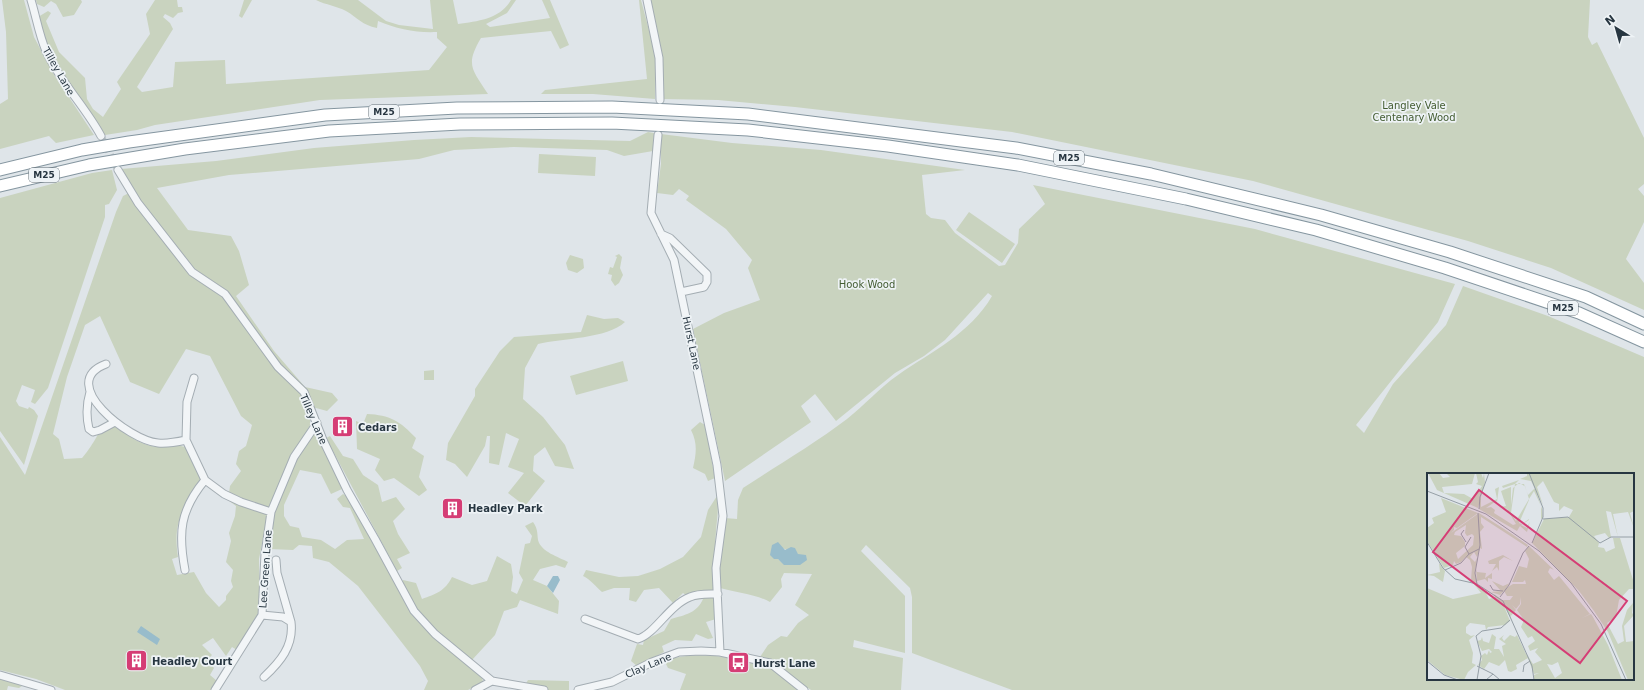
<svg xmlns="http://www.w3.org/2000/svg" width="1644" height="690" font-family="'DejaVu Sans',sans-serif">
<rect width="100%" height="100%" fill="#dfe5e9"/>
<path fill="#c9d3bf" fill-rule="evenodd" d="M2,0H24L34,37L53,73L94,135L56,143L49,136L0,149V104L8,99L6,32Z
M36,0H81L82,2L74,15L63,17L56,4L51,1L44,7L37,4Z
M155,0H177L178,7H182L183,12L178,13L173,18L165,14L163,17L170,23L173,29L137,87L142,92L173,87L175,62L225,60L226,84L429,70L447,47L437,38V32C416,33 397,29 378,21L377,28C362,25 358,18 346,11C337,6 326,5 316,0H358L386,21L399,25L433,29L430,0H453L458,24C478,21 500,19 511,0H516L507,13L486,24L490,27L550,18L542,0H550L569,45L560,49L551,31L481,38C465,65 472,69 488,94L320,100L155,125L137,130L105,135L72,88L47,49L38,17L48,11L51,13L46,21L59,52L85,78L87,99L93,109L103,117L121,89L117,82L150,34L146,14Z
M244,0H252L242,18L239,16Z
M639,0H641L655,53V99L593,94H541L545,90L647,79Z
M651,0H1590L1588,37L1592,45L1597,42L1644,138V184L1638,189L1644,196V222L1626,259L1644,283V310L1551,268L1468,241L1253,181L1012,132L795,107L718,100L661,99L663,65Z
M648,132L654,133L653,151L624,156L607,150L514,147L454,150L419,159L229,175L157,188L188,230L231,236L239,251L249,285L236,296L274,351L305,387L332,393L338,400L327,411L316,408L310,411V425L307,431L318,433L342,489L331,494L321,474L300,470L284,505V516L290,526L299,528L302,537L321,540L335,549L347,540L364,539L350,508L343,507L337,499L343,494L348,497L411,614L427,631L482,677L483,682L468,690H424L428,681L420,666L358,586L329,562L313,558L312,546L299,545L293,550L269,549L274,501L270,503L259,559L260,608L254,624L237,650L232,647L226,656L213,638L202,645L212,655L207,660L214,668L210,675L217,681L211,690H65L36,679L0,670V437L25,475L116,212L123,196L133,191L121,169L216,161L314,148L414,140L471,137L630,141ZM100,316L130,382L159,394L186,349L210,356L241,416L252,425L246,446L239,451L236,464L241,471L230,486L228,500L236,506L235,516L229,533L231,541L226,562L233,570L231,581L233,587L226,596V600L219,607L206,593L194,572L177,575L172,559L178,557C172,518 185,510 201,478L185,447C177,444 168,447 160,447C143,447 127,435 114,426L98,434C96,439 86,454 82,458L64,459L59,439L53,434L67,377L85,325Z
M661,134L732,143L821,150L965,170L922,175L926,214L931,218L945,220L955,233L999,266L1005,265L1018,243L1019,229L1045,204L1033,185L1255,229L1455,284L1438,322L1356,425L1364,433L1393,384L1446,325L1463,286L1548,316L1644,357V690H1012L912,653V597L910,588L866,545L861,551L905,596V653L854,640L853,647L903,658L901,690H811L808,688L806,690H680L686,674L668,668L664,660C697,651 723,656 756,663L768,645L781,636L787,637L798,623L809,615L795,605L812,574L784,573L781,579L782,587L770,602C758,595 735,592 720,588L719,565L725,518L737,519L738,500L743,488C778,465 814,444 847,419C865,405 879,388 898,375C932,351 970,334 992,296L988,293L945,340L924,356L895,373L836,421L815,394L801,406L811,422L725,481L693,329L724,313L760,300L748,268L752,260L726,229L686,200L689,196L679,189L673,195L657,193L661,164ZM1428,474H1633V679H1428ZM782,548L798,554L800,565H785L778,559Z
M539,154L596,157L595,176L538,173Z
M112,170L117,190L109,204L105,205V217L48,388L35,404L31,402L35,390L22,385L16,401L19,406L28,409L29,407L34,410L38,416L24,465L0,431V198L92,173Z
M969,212L1015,244L1002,263L956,230Z
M619,254L622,257L620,268L623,275L619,283L615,286L611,280L612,275L608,274L610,267L613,268L617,257L615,256Z
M570,255L583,259L584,268L577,273L568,270L566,263Z
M587,315L604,319L618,318L625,322C607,339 562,338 538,344L525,368L523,399L543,417L565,445L574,469L555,466L545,447L534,456L533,471L545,481L525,506L508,493L524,473L508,467L519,439L506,433L499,465L489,463L490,436H487L485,446L467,477L455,464L446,460L448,443L475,396V389L500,351L514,337L581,332Z
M623,361L628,381L576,395L570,376Z
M434,370V380H424V371Z
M367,414C390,415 400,421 416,438L412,448L424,456L419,477L427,490L419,496L394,478L384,481L375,470L380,459L357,449L356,421L363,424Z
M700,422L705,425L715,478L708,481L705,474L693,468C696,454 698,444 691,430Z
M330,436L343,456L353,459L363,475L378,485L382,502L396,497L405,509L393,521L398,534L410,553L397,559L402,568L397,571L326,438Z
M717,496C719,509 717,518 716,531C714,560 711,590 716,619L706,622L713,638L708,639L696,634L692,641L675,640L662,646L664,652L637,666L631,661L637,644L643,645L644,640L664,631L671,619C685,615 697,613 703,599L693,600L683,593L673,603L659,588L644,590L636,602L629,600L630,588H614L602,592C595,586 591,580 583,576L586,570L619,577L638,576L660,569L683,557L701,537L708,510Z
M533,522C538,529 537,533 538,540C541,552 559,557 568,562L565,568L556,565L540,569L533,580L547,586L559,601L558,614L520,600L517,607L504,611L495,635L472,660L438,632L418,612L402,584L403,580L416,583L422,599C436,594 445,591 452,577L472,585L487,581L497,556L511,564L513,577L511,591L517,594L523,580L519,573L525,544L530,543L532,536L525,526Z
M0,678L22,686L19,688L8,686L7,690H0Z
M528,680L569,681V690H522Z"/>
<path fill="#98bccb" d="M778,542L785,550L791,547L795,548L798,554L806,555L807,560L800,565H784L778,559H774L770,555L772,545Z
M553,576H558L560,580L553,593L547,586Z
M141,626L160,639L157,645L137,632Z"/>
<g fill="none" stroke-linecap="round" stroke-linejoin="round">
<path stroke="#bac2c7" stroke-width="7" stroke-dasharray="7 3.5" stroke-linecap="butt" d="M101,136L118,170"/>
<defs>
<path id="minor" d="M31,0C36,16 39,35 46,51C60,82 85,106 101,136
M647,0L659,58L660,100
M658,135L651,213L674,260L717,465L723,516L716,568L720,652
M118,170L138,203L192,272L225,294L278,367L304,392L323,440L347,490L375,539L414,611L435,634L492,681
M661,234L670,238L707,274V282L704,287L681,292
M106,364C55,383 130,441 158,443C167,444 177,442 186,440
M194,378L187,402L186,440L205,480L224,494L241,502L271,512
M90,392C86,405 86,416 89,429L93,432L100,430L115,422
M276,560L277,573L291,622
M185,570C178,533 180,510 205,480
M262,615L283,617L291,622C294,646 280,662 264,677
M585,619L638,639C655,634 669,605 690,597C698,593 710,594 718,594
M0,675L51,690
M215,690L262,615L265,554L271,512L294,457L317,423
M475,690L492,681L544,690
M578,690L612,682L652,662L679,652L701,651L720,652L770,663L804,690"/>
<path id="highway" d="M0,170L82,150L129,142L325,115L457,108L612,107L748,114L1016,148L1151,174L1321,215L1450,252L1586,297L1644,324
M0,186L89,165L185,149L329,131L460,124L612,123L748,130L888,146L1018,165L1186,199L1316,230L1445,268L1579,313L1644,342"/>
</defs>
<use href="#minor" stroke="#a4adb3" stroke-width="9"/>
<use href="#highway" stroke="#8596a0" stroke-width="13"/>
<use href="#minor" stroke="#f2f5f7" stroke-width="7"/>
<use href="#highway" stroke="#fff" stroke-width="11"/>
</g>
<defs>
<symbol id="building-square" viewBox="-11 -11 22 22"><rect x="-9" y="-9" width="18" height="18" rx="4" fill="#d53d75" stroke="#eef3f6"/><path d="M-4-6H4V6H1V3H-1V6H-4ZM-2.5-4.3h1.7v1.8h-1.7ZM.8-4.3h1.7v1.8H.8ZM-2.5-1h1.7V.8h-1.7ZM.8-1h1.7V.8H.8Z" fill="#fff"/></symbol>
<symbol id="bus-square" viewBox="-11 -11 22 22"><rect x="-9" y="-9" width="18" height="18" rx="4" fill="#d53d75" stroke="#eef3f6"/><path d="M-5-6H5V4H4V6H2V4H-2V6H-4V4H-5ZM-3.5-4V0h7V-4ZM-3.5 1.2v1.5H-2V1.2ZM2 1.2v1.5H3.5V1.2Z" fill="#fff"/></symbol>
</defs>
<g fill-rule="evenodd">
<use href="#building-square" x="330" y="414" width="25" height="25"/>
<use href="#building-square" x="440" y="496" width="25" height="25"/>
<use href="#building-square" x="124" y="648" width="25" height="25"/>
<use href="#bus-square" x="726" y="650" width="25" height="25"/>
</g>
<g text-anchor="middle" stroke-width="3.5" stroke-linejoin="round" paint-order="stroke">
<g fill="#eef3f6" stroke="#636f77" stroke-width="1">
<rect x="369" y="105" width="30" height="14" rx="3"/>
<rect x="1054" y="151" width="30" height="14" rx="3"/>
<rect x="29" y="168" width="30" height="14" rx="3"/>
<rect x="1548" y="301" width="30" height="14" rx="3"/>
</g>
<g font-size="9" font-weight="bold" fill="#273641">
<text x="384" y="115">M25</text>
<text x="1069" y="161">M25</text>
<text x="44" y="178">M25</text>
<text x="1563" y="311">M25</text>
</g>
<g font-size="10" fill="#273641" stroke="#eef3f6">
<text transform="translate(59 71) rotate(60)" y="4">Tilley Lane</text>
<text transform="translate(692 343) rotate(78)" y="4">Hurst Lane</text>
<text transform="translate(314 419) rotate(67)" y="4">Tilley Lane</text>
<text transform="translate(265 569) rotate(-86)" y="4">Lee Green Lane</text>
<text transform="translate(648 665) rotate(-23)" y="4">Clay Lane</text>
</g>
<g font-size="10" fill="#445d33" stroke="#eef3f6">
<text x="1414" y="109">Langley Vale<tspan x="1414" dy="12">Centenary Wood</tspan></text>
<text x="867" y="288">Hook Wood</text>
</g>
<g font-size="10" font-weight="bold" fill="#273641" stroke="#eef3f6" text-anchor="start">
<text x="358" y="431">Cedars</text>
<text x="468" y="512">Headley Park</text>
<text x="152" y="665">Headley Court</text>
<text x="754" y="667">Hurst Lane</text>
</g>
</g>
<g transform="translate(1427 473)">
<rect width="207" height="207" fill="#dfe5e9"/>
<path d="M1,0H12L16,5L23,4L19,0H48L45,11L15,14L17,20L37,21L46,26L55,13L49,11L51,9L49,0H54L56,5L57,0L58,9L51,35L10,17ZM100,0H207V38L203,40L207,55L201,39L186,41L191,64L184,39L179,38L184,64L182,65L178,60L167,63L172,70L171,74L177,75L179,79L188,75L186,65H193L207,110V116H202L192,127L189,144L180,150L191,171L197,168L195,153L200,137L206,130L205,140L207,142L197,153L199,169L207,168V207H201L181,159L167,138L152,118L105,70L117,46L142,44L146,37L137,33L132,38V31L127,29L116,8L110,14L116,32L104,8L93,6L100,3ZM92,7L88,11H97L101,22L108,15L115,36L116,45L114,46V33L107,18L102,26V47L94,52L100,55L103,48L100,59L93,53L90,58L52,36L54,21V34L70,26L68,16L72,14L70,29L69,28L59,35L64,34L68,37L67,40L86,52L89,51L80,36L72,34L79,33L74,18L84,14V40L88,11L76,15L75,13ZM92,10L98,13L102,26L89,48L84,41V32L86,15ZM102,27V46L95,51L92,50ZM14,25L51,40L30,55L27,54V57L24,60L52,40L85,61L101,72L100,74L54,44V50L57,54L53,59L55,76L53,75L50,84L47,79L43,84L48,89L50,85L48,100L50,110L41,108L44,107L45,94L43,87L39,84L34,89L29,91L27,88L26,92L17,95L0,68V55L7,50L5,45L19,39ZM39,52L38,60L40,63L45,61L47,63L46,72L31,86L29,80L38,73V69L34,63L27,62L28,59ZM102,73L127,97L123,95L121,99L127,107L132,103L163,141L155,145L164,141L166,144L181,172L195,207H147V203V207H107V202L112,200L107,201L99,180L106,191L115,187L108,179L111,175L103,178L101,173L108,168L105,163L101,165L94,154L97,147L90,137L94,131L93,124V131L89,136L85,132L89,137L83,144L77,133L83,148L78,152L61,154L59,157L58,152L43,150L39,154V160L44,163L48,162L42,167L46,180L45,190L49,192L41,199L37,207L18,202L0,187V115L26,126L54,120L47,111L50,112L57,116L62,126L68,124L67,121L75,127H83L86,123H80L77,118L73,122L64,119L74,118L65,108L76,113L83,110L79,115L86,111H99L98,107L96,109H85L92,93L100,95L102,86L98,78ZM131,189L135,200L128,205L120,191L125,192ZM76,82L86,88L77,84L72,88V98L70,94L65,98L69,91H62L61,88ZM12,90L18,98L16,109L7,103L0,102L13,99ZM49,96L50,99L59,100L58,105L65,100V106L61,105V109L58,106L50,108ZM65,161L69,164L67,176H72L77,184L75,173L79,171L72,166L77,162L75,165L77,168L83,162L88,164L90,162L101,185L89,192L90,196L84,199L81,198L78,187L72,193L62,189L57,196L51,192L55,187L54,183L58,180L60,182L62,177L63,180L65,179L62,176L55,178L50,168L54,167L55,164L56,168L62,170Z" fill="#c9d3bf" fill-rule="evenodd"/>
<path fill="none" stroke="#959fa6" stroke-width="1" d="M102,0L116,35V44L105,70M0,18L59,41L112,78L144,110L174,151L199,207M52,36L53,24L62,0M116,46L141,44L173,70L184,64H207M37,57L34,61L39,69M0,69L16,95L28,106L50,111L76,128L105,193L107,207M42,81L38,74L44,64M18,97L34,90L42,81L52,76M50,111L48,100L53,72L51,40M63,112L66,117L76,118M73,124L82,112L96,80L102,73M49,163L54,183L50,207M49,163L55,158L74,155L83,147M0,188L17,202L31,207M50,193L66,201M96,199L97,192L103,188M59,207L66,201L73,207"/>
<path fill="#d53d75" fill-opacity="0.15" stroke="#d53d75" stroke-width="2" d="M52,17L200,128L153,190L6,79Z"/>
<rect width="207" height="207" fill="none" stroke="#273641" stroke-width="2"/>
</g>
<g transform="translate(1616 28) rotate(323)" stroke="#eef3f6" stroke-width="3" paint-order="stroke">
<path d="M0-3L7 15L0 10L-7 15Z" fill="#273641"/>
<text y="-6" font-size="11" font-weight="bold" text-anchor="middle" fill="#273641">N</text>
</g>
</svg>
